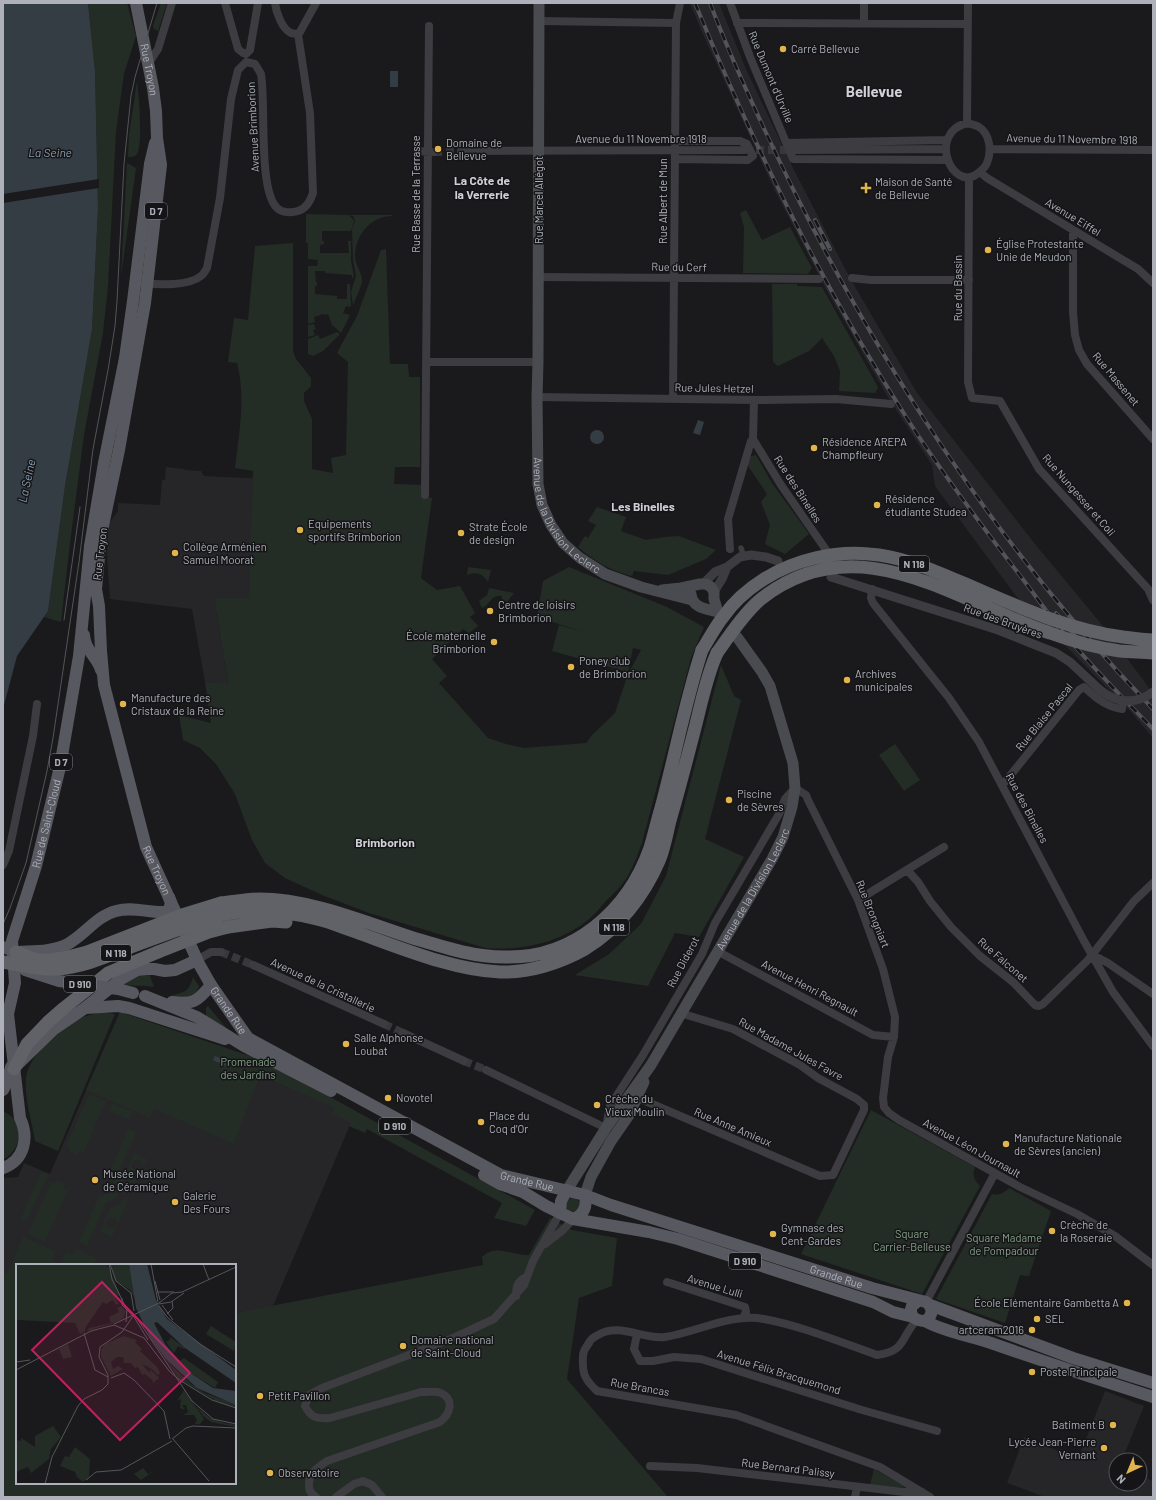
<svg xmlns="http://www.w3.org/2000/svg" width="1156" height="1500" font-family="Barlow,sans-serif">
<rect width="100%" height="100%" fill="#1a1a1c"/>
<path fill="#262629" d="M690,3H719L746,69L794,170L850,278L917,393L1035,544L1103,626L1153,693V738L1131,712L1016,596L935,486L932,465L886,394L827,291L774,189L701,30Z
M166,467L184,469L185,470L201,471L204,476L268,479L265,616L216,611L228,684L205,682L192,609L110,599L107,555L108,525L118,511V503L160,505L162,480H165Z
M120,1012L258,1059L356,1111L273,1306L235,1313V1265H17V1277L3,1271V1178L18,1177L24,1163L50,1174Z
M1105,1391L1144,1406L1122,1460H1116V1484H1140V1475L1153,1481V1497H1045L1007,1483L1024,1437L1078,1459Z"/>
<path fill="#242c26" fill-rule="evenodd" d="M88,3H127L136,36L124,74L116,131L108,287L103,333L84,435L70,543L61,622L44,617L48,611L65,486L92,329L98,209L95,72Z
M161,3H167L158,31L154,29L153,26Z
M137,81C139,95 143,144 137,154C135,157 131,157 128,157L129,135Z
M127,163L136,168L121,277Z
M746,210L762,240L790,227L812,268L808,274L743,273L744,227L740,213Z
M306,214L350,215V217L352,218L354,221L351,231H322V241H324V244L320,245V253H349L348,241H351V261L354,276L352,279V275L325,273V271H315L316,282H317V286H315V294L337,296V299H347V284H350L351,306L350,307L346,306L343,313L350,315L341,333L332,325L328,314L325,315L324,314L314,317L315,322L308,324V266H317L318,260L308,259V243H306Z
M351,215H392V216C370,216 354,237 355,258C356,265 361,272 362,279C363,284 355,300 353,305L351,292L356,276L353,260L352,229L355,221L353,216H351Z
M293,243V351L296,359L311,378V386L304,393V401L312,419V469L333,473L331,458L346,455L348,362L337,353L357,316L381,250L386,249L390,364H408L409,377H420V467H395L394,484L425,485V496L432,498L421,578L437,590L460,586L475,613L470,617L478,626L469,633L463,629L432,659L447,676L439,683L488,738L506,744L524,748L586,743L592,735L615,713L628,674L641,650L633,648L628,672L552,651L559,625L584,632L537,617L543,581L569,567L667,607L704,627L691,658L642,843C638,853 635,863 630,872C624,884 614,893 605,902C600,908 594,915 588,920C559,943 522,951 485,948L369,913L322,895L285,878L265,863L252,840L235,794L216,764L200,748L183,740L179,715L211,723L205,682L228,683L216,611V598H249L253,471L235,468C239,433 246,397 237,363L228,362L234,318L248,320L255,246Z
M772,284H797V286L822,287L878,387L875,393L839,391L840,371L834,356L822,338L809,351L778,366L773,362Z
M314,324L316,329L313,330L315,335L308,337V325Z
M337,332L340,334L323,351L313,356L308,354V339L318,335L320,339Z
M756,455L772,483L809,534L785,554L765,544L770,525L761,502L767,494L746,463L748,457Z
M597,507L626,517L621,531L646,540L665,537L679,536L716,550L706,559L668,575L634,571L632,576C611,571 594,561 578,547L585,536L588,538L596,525L588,521Z
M468,567L491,570L488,582C483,574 477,571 467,575Z
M489,588L514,593L507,602L502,599V596C491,594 490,605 482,608L479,601L487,595Z
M721,665L734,696L741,700L705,839L744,857L699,937L675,933L648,986L575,975L609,954L641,924L666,876Z
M895,744L920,780L904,791L879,755Z
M149,973L154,987C144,985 134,987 123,984L131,977Z
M193,977L199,986C196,999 180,1001 170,996C185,992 189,992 193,977Z
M208,1006L227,1029L206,1018V1008Z
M101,1012L115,1014L58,1151L35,1141C32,1121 24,1098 26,1078C29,1054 62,1026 83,1017C89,1015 95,1014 101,1012Z
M120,1012L258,1059L341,1103L535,1210L526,1226L494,1218L502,1203L367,1129L365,1133L349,1126L351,1122L332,1114L335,1108L260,1075L234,1144L154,1109L150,1118L86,1090Z
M89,1094L106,1101L83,1154L79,1152L77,1155L69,1151L70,1148L66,1146Z
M112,1103L133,1112L130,1120L109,1111Z
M871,1110L975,1167C972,1175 974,1180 980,1186L922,1294L801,1254Z
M3,1111C26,1122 23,1148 3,1160Z
M128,1129L136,1133L118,1173L122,1181V1188L115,1185L113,1179L111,1177V1175L109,1173Z
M134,1153L147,1159L131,1192L128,1191L129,1181L126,1173ZM135,1160H139L143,1163L142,1169L138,1171L134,1170L131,1167L132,1163Z
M41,1172L48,1175L27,1221L21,1218Z
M57,1180L65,1183L63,1188L68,1190L45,1242L28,1234L51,1182L55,1183Z
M1009,1188L1051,1211L1029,1276L1020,1275L1005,1323L936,1299L992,1194C999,1196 1004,1193 1009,1188Z
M112,1191L119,1195L113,1200L106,1203L87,1246L79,1242L99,1196L102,1197L104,1194H109Z
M126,1197L128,1201L112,1237L100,1231L110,1208L118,1205ZM111,1217L116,1219L117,1223L115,1227L112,1228L108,1227L106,1224L108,1219Z
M566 1205a7 7 0 1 1 14 0a7 7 0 1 1-14 0Z
M550,1218L572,1230L617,1238L612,1286L579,1298L567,1379L668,1497H3V1271L8,1273L23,1237L56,1251L52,1260L61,1264L66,1252L73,1255L76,1249L97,1258L94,1265H17V1483H235V1313L483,1265L482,1257C496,1243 512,1256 529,1255Z
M874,1469L909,1488L870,1485Z"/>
<path fill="#353d44" d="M3,3H88L95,72L98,209L92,329L65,486L48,611L17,656L3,709Z
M390,71H398V87H390Z
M698,420L704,422L700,435L693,433Z
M590 437a7 7 0 1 1 14 0a7 7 0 1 1-14 0Z
M215,1056L228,1061L226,1066L213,1060Z"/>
<path fill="#1a1a1c" d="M99,179V188L3,203V194Z"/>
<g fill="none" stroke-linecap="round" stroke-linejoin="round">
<path stroke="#38383c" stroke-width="8" stroke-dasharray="8 4" stroke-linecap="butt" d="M744,150H795
M434,152L461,151
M221,952L253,965
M384,1024L403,1033
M464,1061L486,1070"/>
<path stroke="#3c3c41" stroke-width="5.5" d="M741,548L744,557"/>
<path stroke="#3c3c41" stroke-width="8" d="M225,3L238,49L243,53L246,54L250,50L258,3
M275,3C276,12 282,29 291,33C291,33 297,34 298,34
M730,3L750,57L793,159L948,160
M539,21L676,23
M737,23L967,24
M864,23V3
M298,34L300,32L316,3
M148,64L158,49L172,3
M967,123C970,124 976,125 979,127C990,134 992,151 987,163C985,168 981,171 977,174C952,192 927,133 967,123Z
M967,123L968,3
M787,143L946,140
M990,149L1153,150
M795,150L946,149
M417,151L434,152
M461,151L743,150
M675,159L748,160L753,156L747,144L740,141H675
M980,172L987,178L1138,269L1153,283
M969,178L968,382L972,398L1000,401L1039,469L1148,589L1153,600
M1073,230V312L1075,335L1079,350L1087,364L1153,439
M538,277L819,279
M852,278L871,280H969
M144,283C159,285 189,286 201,276C204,274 205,271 207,268L220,198L231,99L238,70L246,62L255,64L261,74C266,103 258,190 277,208C282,213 292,213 298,211C307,208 310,201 313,193L310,113L298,34
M426,362H538
M537,397L754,400L836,399L891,404
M673,399L676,23L680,3
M754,400L753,439L781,485L831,557
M425,495L429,26
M730,549L728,519L751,441L753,439
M872,589L871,598L873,603L949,698L979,742L1084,941L1113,992L1153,1046
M1002,784L1005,782L1079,690L1084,687C1095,697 1106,707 1122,709L1123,701
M3,865L9,851L33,736L37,704
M908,871L918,882L930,901L951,927L980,956L1013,982L1035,1005L1039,1006L1043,1004L1088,960L1134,901L1153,883
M858,900L944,847
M717,951L873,1035L894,1037
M1093,955L1108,963L1153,994
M197,960L211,952H221
M253,965L384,1024
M403,1033L464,1061
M486,1070L606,1128
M637,1099L643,1100L820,1176L833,1175L864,1110V1105L857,1099L818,1078L800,1065L733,1029L680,1013
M606,1127L610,1106L643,1055L702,954L715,923L779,814L785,799L795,788L806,795L808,800L858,900L883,969L895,1017L894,1037L888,1057L883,1098L884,1107L889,1113L899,1120L1020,1187L1077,1214L1115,1236L1153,1265
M545,1244L563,1230L573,1219
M667,1282L745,1307L746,1312L743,1318
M516,1296C516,1286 517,1282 526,1277
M926,1302L995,1173
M917,1320C900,1337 907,1351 877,1355C840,1342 802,1326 764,1319C730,1313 698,1332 665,1337C642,1340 620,1322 598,1335C594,1337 591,1338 589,1343C586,1347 583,1351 583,1356C582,1373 584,1379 597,1391L736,1415L880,1467L930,1497
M637,1334L634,1349L640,1361H653L674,1357L701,1359L862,1410L937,1431
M650,1466L697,1468L904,1492H922
M316,1497C312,1494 309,1492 309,1487C308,1473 317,1468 327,1461L440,1422C450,1414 455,1400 441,1393C435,1391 427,1392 421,1392L330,1418C317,1419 311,1418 305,1406L309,1395L322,1388L451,1339L494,1319L524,1285L533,1261L560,1213
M336,1497L354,1484L363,1481L372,1485L382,1497
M855,1497L857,1487"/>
<path stroke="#3c3c41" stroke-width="9" d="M831,577L998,630L1028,642L1056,653L1070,662L1100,690
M703,584L715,572L727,567L740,557L751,555L766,557L778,561
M714,592L722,579L727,567"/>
<g stroke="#4a4b51" stroke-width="11">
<path id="s1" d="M539,3L538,362L537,397L538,484L542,505L551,525L563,543L580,558L605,574L641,587L692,600"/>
<path d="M662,590L681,588L700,584H706L711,587L714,592V599L718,612"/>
<path d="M691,594C692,608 707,609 718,612"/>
<path id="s2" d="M567,1190L606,1128L651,1065L772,859L783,837L792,807L795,788L793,763L770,686L762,672L737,637"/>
<path d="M585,1195L591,1177L611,1141L629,1115L644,1082"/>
</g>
<g stroke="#585960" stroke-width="12">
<path id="s3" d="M136,3L153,88L156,111L157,138L161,165L145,303L119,450L101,535L96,589L99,606L101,651L104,685L146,847L199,964L211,985L248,1038L501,1175L585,1195L611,1205L872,1288L926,1302C934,1308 933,1316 925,1321C916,1321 908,1316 912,1306L918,1301"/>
<path d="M84,635C85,651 97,656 101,670"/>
<path d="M18,952C33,951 51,952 66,945C84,936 96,916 116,911C133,906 148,913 165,912L169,910L171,903L169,897"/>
<path d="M145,996L197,1017L244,1046L331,1091"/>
<path d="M172,1002C193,1005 198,1001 211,985"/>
<path d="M85,1008L118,1006L129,1008L225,1039"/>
<path d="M18,1064L54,1029L85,1008L121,979L137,970L146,969H154L165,971L175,970L197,960"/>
<path d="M3,1090L7,1082L11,1067"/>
<path id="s4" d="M3,1168C25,1160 29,1137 20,1118L8,1014L15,983L12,941L36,866L60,767L79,656L90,546L104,463L125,358L133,301L150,164L155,143"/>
<path d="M484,1175L500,1184L523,1192L546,1206L573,1219L649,1232L678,1239L873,1302L893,1312L913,1317"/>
<path d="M560,1213L561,1201L567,1190"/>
<path d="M573,1219C585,1215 587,1205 585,1195"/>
<path d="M930,1305L1073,1358L1153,1383"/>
<path d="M925,1321C945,1332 970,1336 991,1343C1045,1362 1099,1380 1153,1397"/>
</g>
<path stroke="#606268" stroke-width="13" d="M221,903C233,902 246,899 259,899C310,899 364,922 413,938C443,947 473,957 505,957C573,959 628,911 650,848C654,835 657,821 661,808C675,756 685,702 702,650
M225,914C255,909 287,911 317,919C328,921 339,926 350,930C396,946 451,970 500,972C529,973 560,963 585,949C618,929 644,896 659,861C665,847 667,831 671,817C680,786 688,755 696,724C702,700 707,675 717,653
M228,927L272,921L286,922
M14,1069L27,1044L48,1022L64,1008L108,973L158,952"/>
<path stroke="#53545a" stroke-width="1" d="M64,620L80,507
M3,924L10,908L26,863L47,771L53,738L79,562L93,449L108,370L115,326L117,301L124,164L131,96L135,77L157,3"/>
<defs>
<path id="rail" d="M695,3C754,147 824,289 908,420C944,476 984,529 1025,582C1037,598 1049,615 1061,630C1090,665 1122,697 1153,729
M710,3C735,69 765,132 796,195C890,382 1008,559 1153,709
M815,220L830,249
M1056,613L1075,636"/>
</defs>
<use href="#rail" stroke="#53545a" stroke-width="4"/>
<use href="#rail" stroke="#151517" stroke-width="2.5" stroke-dasharray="8" stroke-linecap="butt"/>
<path stroke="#3c3c41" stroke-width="9" d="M1100,690C1116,703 1136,705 1153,692"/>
<path stroke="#585960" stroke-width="12" d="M3,947L16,952
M25,970L59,981L118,989L133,993"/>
<path stroke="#606268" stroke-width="13" d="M702,650C709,639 715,627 723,617C744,587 780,566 815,558C832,554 851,552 869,554C901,556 932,570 961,582C1013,604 1066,630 1123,637C1133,638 1143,640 1153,640
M717,653C729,636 745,612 761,599C858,523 955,601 1050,633C1072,641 1097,648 1120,651C1131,652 1142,652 1153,653
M16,952C22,954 28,957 34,959C49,963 73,956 87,952L182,915L221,903
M158,952L209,932L228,927
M3,962C21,965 39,970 57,969C86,967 112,954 139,944C168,933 196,923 225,914"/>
</g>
<g fill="#e2b44c" stroke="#151517" stroke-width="1.5">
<circle cx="783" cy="49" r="4"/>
<circle cx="438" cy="149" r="4"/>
<path d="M864 182h4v4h4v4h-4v4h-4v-4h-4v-4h4z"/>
<circle cx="988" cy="250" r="4"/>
<circle cx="814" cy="448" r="4"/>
<circle cx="877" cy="505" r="4"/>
<circle cx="300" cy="530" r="4"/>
<circle cx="461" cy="533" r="4"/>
<circle cx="175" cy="553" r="4"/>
<circle cx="490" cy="611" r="4"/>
<circle cx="494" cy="642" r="4"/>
<circle cx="571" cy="667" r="4"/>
<circle cx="847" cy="680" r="4"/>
<circle cx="123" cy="704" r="4"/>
<circle cx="729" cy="800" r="4"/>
<circle cx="346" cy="1044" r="4"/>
<circle cx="388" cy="1098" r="4"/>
<circle cx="597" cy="1105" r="4"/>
<circle cx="481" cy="1122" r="4"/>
<circle cx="1006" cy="1144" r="4"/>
<circle cx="95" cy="1180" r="4"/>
<circle cx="175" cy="1202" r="4"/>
<circle cx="1052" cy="1231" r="4"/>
<circle cx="773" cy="1234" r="4"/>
<circle cx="1127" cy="1303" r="4"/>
<circle cx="1037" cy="1319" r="4"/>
<circle cx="1032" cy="1330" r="4"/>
<circle cx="403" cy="1346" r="4"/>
<circle cx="1032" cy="1372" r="4"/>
<circle cx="260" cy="1396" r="4"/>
<circle cx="1113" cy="1425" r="4"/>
<circle cx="1104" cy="1448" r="4"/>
<circle cx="270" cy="1473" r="4"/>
</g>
<g text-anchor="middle" stroke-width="3" stroke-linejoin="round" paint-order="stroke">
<g fill="#151517" stroke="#808289" stroke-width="1">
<rect x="145" y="203" width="22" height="16" rx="3"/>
<rect x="899" y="556" width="30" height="16" rx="3"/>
<rect x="50" y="754" width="22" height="16" rx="3"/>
<rect x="599" y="919" width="30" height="16" rx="3"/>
<rect x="101" y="945" width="30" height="16" rx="3"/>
<rect x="64" y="976" width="32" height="16" rx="3"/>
<rect x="379" y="1118" width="32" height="16" rx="3"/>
<rect x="729" y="1253" width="32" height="16" rx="3"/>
</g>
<g font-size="10" font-weight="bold" fill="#aeb1ba">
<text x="156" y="215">D 7</text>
<text x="914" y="568">N 118</text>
<text x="61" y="766">D 7</text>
<text x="614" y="931">N 118</text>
<text x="116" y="957">N 118</text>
<text x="80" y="988">D 910</text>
<text x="395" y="1130">D 910</text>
<text x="745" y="1265">D 910</text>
</g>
<g font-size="11" fill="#aeb1ba" stroke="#151517" text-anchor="start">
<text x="791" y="53">Carré Bellevue</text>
<text x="446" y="147">Domaine de<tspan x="446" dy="13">Bellevue</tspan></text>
<text x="875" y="186">Maison de Santé<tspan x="875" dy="13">de Bellevue</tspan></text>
<text x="996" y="248">Église Protestante<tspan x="996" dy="13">Unie de Meudon</tspan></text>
<text x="822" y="446">Résidence AREPA<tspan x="822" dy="13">Champfleury</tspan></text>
<text x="885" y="503">Résidence<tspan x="885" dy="13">étudiante Studea</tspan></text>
<text x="308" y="528">Equipements<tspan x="308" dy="13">sportifs Brimborion</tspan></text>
<text x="469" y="531">Strate École<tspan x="469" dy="13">de design</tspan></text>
<text x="183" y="551">Collège Arménien<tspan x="183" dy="13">Samuel Moorat</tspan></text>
<text x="498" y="609">Centre de loisirs<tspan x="498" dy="13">Brimborion</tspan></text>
<text x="486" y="640" text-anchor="end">École maternelle<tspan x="486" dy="13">Brimborion</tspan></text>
<text x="579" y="665">Poney club<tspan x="579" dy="13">de Brimborion</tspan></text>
<text x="855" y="678">Archives<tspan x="855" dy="13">municipales</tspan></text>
<text x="131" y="702">Manufacture des<tspan x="131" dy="13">Cristaux de la Reine</tspan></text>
<text x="737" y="798">Piscine<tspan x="737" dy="13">de Sèvres</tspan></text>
<text x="354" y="1042">Salle Alphonse<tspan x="354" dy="13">Loubat</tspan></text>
<text x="396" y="1102">Novotel</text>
<text x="605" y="1103">Crèche du<tspan x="605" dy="13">Vieux Moulin</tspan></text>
<text x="489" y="1120">Place du<tspan x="489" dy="13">Coq d'Or</tspan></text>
<text x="1014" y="1142">Manufacture Nationale<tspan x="1014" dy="13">de Sèvres (ancien)</tspan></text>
<text x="103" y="1178">Musée National<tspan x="103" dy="13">de Céramique</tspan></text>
<text x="183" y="1200">Galerie<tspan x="183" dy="13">Des Fours</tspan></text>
<text x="1060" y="1229">Crèche de<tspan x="1060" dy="13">la Roseraie</tspan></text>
<text x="781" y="1232">Gymnase des<tspan x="781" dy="13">Cent-Gardes</tspan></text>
<text x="1119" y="1307" text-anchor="end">École Elémentaire Gambetta A</text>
<text x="1045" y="1323">SEL</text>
<text x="1024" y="1334" text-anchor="end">artceram2016</text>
<text x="411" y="1344">Domaine national<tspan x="411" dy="13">de Saint-Cloud</tspan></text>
<text x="1040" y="1376">Poste Principale</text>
<text x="268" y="1400">Petit Pavillon</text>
<text x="1105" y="1429" text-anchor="end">Batiment B</text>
<text x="1096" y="1446" text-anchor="end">Lycée Jean-Pierre<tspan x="1096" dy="13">Vernant</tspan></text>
<text x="278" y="1477">Observatoire</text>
</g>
<g font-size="11" fill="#aeb1ba" stroke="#151517">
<text dy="4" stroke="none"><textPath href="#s3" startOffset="68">Rue Troyon</textPath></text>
<text transform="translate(771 77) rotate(67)" y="4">Rue Dumont d'Urville</text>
<text transform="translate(253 127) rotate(-93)" y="4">Avenue Brimborion</text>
<text x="641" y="143">Avenue du 11 Novembre 1918</text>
<text transform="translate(1072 139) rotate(1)" y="4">Avenue du 11 Novembre 1918</text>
<text transform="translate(416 194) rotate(-90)" y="4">Rue Basse de la Terrasse</text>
<text transform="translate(539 200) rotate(-90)" y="4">Rue Marcel Allégot</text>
<text transform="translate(663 201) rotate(-90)" y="4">Rue Albert de Mun</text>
<text transform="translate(1073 217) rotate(31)" y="4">Avenue Eiffel</text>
<text transform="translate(679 267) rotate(1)" y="4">Rue du Cerf</text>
<text transform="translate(958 288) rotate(-90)" y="4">Rue du Bassin</text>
<text transform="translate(1116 379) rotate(50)" y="4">Rue Massenet</text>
<text transform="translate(714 388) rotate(1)" y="4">Rue Jules Hetzel</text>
<text transform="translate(798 489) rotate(57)" y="4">Rue des Binelles</text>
<text transform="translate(1079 495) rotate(49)" y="4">Rue Nungesser et Coli</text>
<text dy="4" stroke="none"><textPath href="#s1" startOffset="523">Avenue de la Division Leclerc</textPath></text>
<text transform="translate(100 554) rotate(-83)" y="4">Rue Troyon</text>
<text transform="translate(1003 621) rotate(20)" y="4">Rue des Bruyères</text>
<text transform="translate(1044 717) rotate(-51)" y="4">Rue Blaise Pascal</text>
<text transform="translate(1027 808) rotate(62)" y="4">Rue des Binelles</text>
<text dy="4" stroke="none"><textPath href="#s4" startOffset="361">Rue de Saint-Cloud</textPath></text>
<text dy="4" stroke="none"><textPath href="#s3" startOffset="883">Rue Troyon</textPath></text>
<text dy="4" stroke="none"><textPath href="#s2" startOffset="354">Avenue de la Division Leclerc</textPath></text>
<text transform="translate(873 914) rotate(68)" y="4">Rue Brongniart</text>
<text transform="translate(1003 960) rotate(41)" y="4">Rue Falconet</text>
<text transform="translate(683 962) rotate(-62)" y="4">Rue Diderot</text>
<text transform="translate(323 985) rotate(25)" y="4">Avenue de la Cristallerie</text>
<text transform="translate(810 988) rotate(28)" y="4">Avenue Henri Regnault</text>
<text dy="4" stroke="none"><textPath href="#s3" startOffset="1041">Grande Rue</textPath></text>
<text transform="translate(791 1049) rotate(29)" y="4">Rue Madame Jules Favre</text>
<text transform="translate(733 1127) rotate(23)" y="4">Rue Anne Amieux</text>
<text transform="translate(972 1148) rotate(29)" y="4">Avenue Léon Journault</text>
<text dy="4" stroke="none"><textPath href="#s3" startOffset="1389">Grande Rue</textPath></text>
<text dy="4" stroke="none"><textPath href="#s3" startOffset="1713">Grande Rue</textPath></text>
<text transform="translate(715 1286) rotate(17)" y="4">Avenue Lulli</text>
<text transform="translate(779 1372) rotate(17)" y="4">Avenue Félix Bracquemond</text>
<text transform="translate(640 1387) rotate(10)" y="4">Rue Brancas</text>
<text transform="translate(788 1468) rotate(7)" y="4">Rue Bernard Palissy</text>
</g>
<g font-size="11" fill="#87a38a" stroke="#151517">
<text x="248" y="1066">Promenade<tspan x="248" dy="13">des Jardins</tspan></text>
<text x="912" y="1238">Square<tspan x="912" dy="13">Carrier-Belleuse</tspan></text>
<text x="1004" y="1242">Square Madame<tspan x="1004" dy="13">de Pompadour</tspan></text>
</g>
<g font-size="12" font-style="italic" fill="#899db2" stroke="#151517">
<text x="50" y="157">La Seine</text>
<text transform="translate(27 481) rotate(-78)" y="4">La Seine</text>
</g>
<g font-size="12" font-weight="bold" fill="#cfd1d7" stroke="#151517">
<text x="482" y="185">La Côte de<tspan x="482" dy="14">la Verrerie</tspan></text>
<text x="643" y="511">Les Binelles</text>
<text x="385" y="847">Brimborion</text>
</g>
<g font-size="15" font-weight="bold" fill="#cfd1d7" stroke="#151517">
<text x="874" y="97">Bellevue</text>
</g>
</g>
<g transform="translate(16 1264)">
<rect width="220" height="220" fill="#1a1a1c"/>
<path d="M0,0H91L104,31L99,33L103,40L100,41L97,36L90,40L87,38L69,64V67L64,70L59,59L2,56L0,55ZM95,0H113L119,34L114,26L99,16ZM105,42L110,47L107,55L95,60L71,67L73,64L95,59L93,53L103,48L101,44ZM195,62L220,78L218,87L190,70ZM107,72L121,76L119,78L126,85L124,87L141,103L144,109L142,111L136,105L126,100L132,107L134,109V105L143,114L137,119L135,110L136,116L129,110L126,111L122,103L119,104L115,99H108L107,93H101L95,98L97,105L102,102L107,105L95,112L85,93V86L89,80ZM154,73L169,84L168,85L162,82L158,89L150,78L154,76ZM135,74L156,102L175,120L189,129L219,140L220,143L200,137L163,115ZM52,80L56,93L47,95L43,85ZM168,94L202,118L199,124L173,108L163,97ZM168,126L188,155L184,160H179L181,156L178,151H167L172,148L170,141H166L169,146L164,144L165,135L161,137ZM180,142L194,154L208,159L220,161V163L195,158L187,152ZM37,162L45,173L35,185L33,195L15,209L12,203L0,208V176L5,177V174L19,183V172ZM59,183L74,195L73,212L67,218L61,213L59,208L44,202L49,192L53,193ZM127,204L132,210L139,206L125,216L118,210Z" fill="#242c26"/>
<path d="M113,0H131L140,36L151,55L220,106V119L169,84L141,58L138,59L149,80L173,108L197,124L220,127V141L181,124L149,94L135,75L120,44Z" fill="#353d44"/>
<path fill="none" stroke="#55565b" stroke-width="1" d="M93,0L96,15L110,44M94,0L100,17L115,29L118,47M135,0L142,38M187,0L193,16M139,17L144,36M141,28H158M106,34V41L118,53L132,76M143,40L155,38L168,29M146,41L157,56M143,42L152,54L184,80L220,103M151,50L157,44L156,37M120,53L176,137L197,155L220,160M110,58L111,45M98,60L143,39L156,29L166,28L220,3M68,69L79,106L92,113M0,98L14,96M0,106L75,67L98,61L128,74L154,108L165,117L196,136L220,144M95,114L108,109L118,116L148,147L154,175M156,175L170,164L177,162L220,164M157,175L193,217M70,216L80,208L105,206L156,177M29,220L36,193L62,142L68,135L86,126L92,120V111L83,93L84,83L106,68L118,51"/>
<path fill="#c12060" fill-opacity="0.15" stroke="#c12060" stroke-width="2" d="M86,18L174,109L104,176L16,86Z"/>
<rect width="220" height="220" fill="none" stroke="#aeb1ba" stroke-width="2"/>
</g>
<rect width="1156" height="1500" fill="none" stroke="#aeb1ba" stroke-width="8"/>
<g transform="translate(1128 1472) rotate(224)"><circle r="19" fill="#151517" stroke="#525358"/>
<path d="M0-3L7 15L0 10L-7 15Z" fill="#e2b44c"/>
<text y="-6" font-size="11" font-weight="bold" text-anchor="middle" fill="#aeb1ba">N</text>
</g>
</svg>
